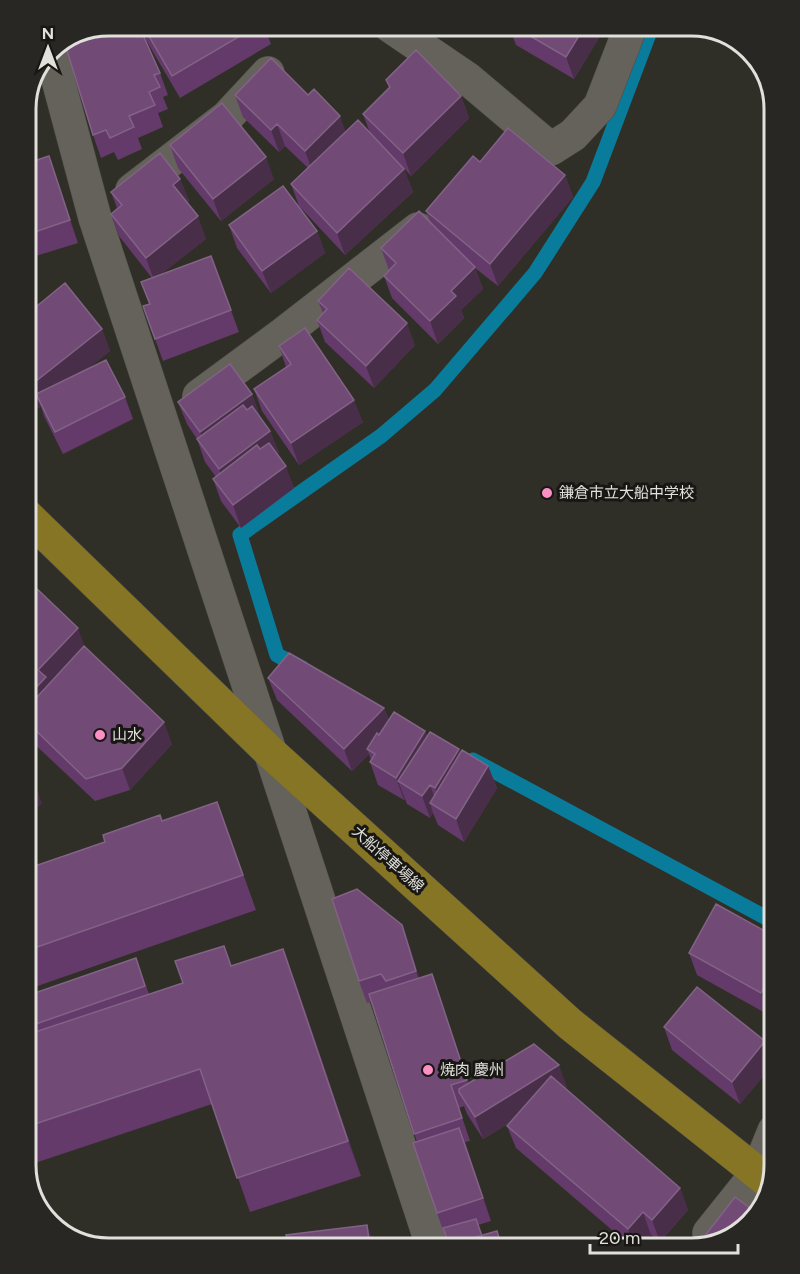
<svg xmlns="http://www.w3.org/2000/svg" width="800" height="1274" font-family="Figtree,'Noto Sans JP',sans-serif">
<rect width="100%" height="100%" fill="#302f27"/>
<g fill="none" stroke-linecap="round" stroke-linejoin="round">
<path stroke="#0a7c9b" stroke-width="15" d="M302,668L277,655L240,535L381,436L435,390L535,273L593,182L652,26
M473,760L774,922"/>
<defs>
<path id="minor" d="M390,26L468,79L551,149L573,135L600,106L631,26
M50,50L95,218L433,1248
M132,190L227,117L268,73
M199,396L283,334L418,229
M709,1233L757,1173L774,1131"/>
<path id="major" d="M26,515L271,753L570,1024L769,1182"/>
</defs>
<use href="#minor" stroke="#4c4b45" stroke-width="34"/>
<use href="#major" stroke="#4c4b45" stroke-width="34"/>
<use href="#minor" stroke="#64625a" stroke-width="33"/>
<use href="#major" stroke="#867524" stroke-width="33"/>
</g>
<path fill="#633a6a" d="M141,26H264L271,44L180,98L146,40Z
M509,26H606L574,79L516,45Z
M65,44L160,73L168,95L163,97L168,109L158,113L163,127L138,138L142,149L118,160L114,152L101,158L93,135Z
M386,80L461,96L469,118L411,176L403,167L413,192L345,255L299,206L291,184L308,168L285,146L279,152L243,117L235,95L346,132L370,133L363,114L389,88Z
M170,145L274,179L221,221L178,168Z
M49,156L78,243L26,259V158L28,163Z
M480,162L565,175L573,197L498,286L475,268L483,289L461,310L464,318L438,344L392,298L384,276L389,270L381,248L430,222L426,211Z
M180,179L189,201L187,203L206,239L161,274L211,256L239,332L163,361L143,306L149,304L141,282L152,278L119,236L111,214L117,208L111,192Z
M229,225L317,231L325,253L271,293L237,248Z
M318,301L415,345L374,388L325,342L317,320L323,313Z
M26,315L102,329L110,351L87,369L125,397L133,419L63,454L44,416L41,406L31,414L26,407Z
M279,346L363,422L299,465L262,411L254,389L286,367Z
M252,394L260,417L270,431L279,453L277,454L294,488L241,528L221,501L213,479L216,477L205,462L197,439L187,424L178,402Z
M26,583L29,592L84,646L172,744L130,790L95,801L28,738L26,732Z
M268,678L384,708L389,720L425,731L427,736L459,749L460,753L488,766L497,788L464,842L438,825L433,813L430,818L407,804L405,799L404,800L378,785L370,762L371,760L369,754L352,771L277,700Z
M162,821L230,837L256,910L26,990V869Z
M402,925L419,978L432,974L469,1084L567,1087L565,1088L680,1188L688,1210L660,1242L651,1235L638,1248H633L516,1148L507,1126L511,1122L483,1139L467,1114L464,1106L459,1108L470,1141L465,1142L491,1221L478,1225L482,1236L503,1248L445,1236L437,1213L417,1142L371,1002L367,1003L359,981Z
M774,936V1006L769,1015L697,975L689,953Z
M136,958L149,994L231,966L296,984L361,1176L250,1212L212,1104L26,1166V996Z
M664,1027L765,1041L773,1064L740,1104L672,1050Z"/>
<path fill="#492e4a" d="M585,26H606L574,79L566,57Z
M461,96L469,118L411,176L403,153Z
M340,116L348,138L313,173L305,151Z
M277,124L285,146L279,152L271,130Z
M49,156L57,178L78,243L70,220Z
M266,157L274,179L221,221L213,199Z
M404,169L413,192L345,255L337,233Z
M565,175L573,197L498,286L490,264Z
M180,179L189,201L181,207L173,185Z
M198,216L206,239L154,280L146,258Z
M317,231L325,253L271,293L262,271Z
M475,267L483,289L461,310L464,318L438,344L430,321L451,291Z
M407,323L415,345L374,388L366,366Z
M102,329L110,351L42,405L36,394L41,406L31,414L26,399V389Z
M252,394L260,416L208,454L200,432Z
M354,400L363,422L299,465L291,443Z
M270,431L279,453L227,491L219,469Z
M286,466L294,488L241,528L233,505Z
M26,583L32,600L26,606Z
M78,628L86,651L26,721V698L38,670Z
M384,708L392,730L367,749L369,754L352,771L344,749Z
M164,722L172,744L130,790L122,768Z
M425,731L433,753L398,781L405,799L404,800L396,778Z
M459,749L467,771L443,810L435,788Z
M488,766L497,788L464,842L456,819Z
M34,781L42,804L26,815V787Z
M430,785L438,807L430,803L433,813L430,818L422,796Z
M402,925L410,947L424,994L416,971Z
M283,949L296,984L361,1176L348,1141Z
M774,968V1006L769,1015L761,993Z
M432,974L440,996L475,1103L467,1080Z
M765,1041L773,1064L740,1104L732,1082Z
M559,1065L567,1087L483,1139L475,1117Z
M459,1128L467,1150L491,1221L483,1198Z
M680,1188L688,1210L660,1242L652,1220Z
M643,1212L651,1235L638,1248H635L628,1229Z
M367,1225L376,1248H370Z"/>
<path fill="#714b76" stroke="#826386" stroke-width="1.5" d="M109,26H139L160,73L154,75L160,87L149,92L155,105L129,116L134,127L110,138L106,130L93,135L65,44Z
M143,26H257L172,76Z
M513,26H585L566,57Z
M416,50L461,96L403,153L363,114L390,87L386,80Z
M271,58L308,95L314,89L340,116L305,151L277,124L271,130L235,95Z
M222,103L266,157L213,199L170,145Z
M358,120L404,169L337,233L291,184Z
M508,128L565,175L490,264L426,211L473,156L480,162Z
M160,153L180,179L173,185L198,216L146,258L111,214L122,205L111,192Z
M49,156L70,220L26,235V158L28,163Z
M283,186L317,231L262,271L229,225Z
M419,211L475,267L451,291L456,296L430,321L384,276L396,263L381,248Z
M211,256L231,310L155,339L143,306L150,304L141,282Z
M349,268L407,323L366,366L317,320L327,309L318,301Z
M65,283L102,329L26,389V315Z
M305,328L354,400L291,443L254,389L291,364L279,346Z
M106,360L125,397L55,432L36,394Z
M230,364L252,394L200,432L178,402Z
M243,405L247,410L252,406L270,431L219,469L197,439Z
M269,443L286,466L233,505L213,479L257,445L260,449Z
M34,586L78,628L38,670L46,677L26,698V595Z
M84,646L164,722L122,768L86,779L26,721V709Z
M289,653L384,708L344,749L268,678Z
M394,712L425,731L396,778L370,762L375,754L367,749L377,733L379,735Z
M430,732L459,749L435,788L430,785L422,796L398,781Z
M462,750L488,766L456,819L430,803Z
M26,770L34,781L26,787Z
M217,802L243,875L26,951V869L105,842L103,835L160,815L162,821Z
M357,889L402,925L416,971L386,981L381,974L359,981L332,899Z
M716,904L774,936V968L761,993L689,953Z
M224,946L231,966L283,949L348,1141L237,1178L200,1069L26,1127V1035L183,983L175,961Z
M136,958L145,986L30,1026L27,1018L26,1019V996Z
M432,974L467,1080L451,1085L462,1118L414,1134L369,994Z
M697,987L765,1041L732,1082L664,1027Z
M534,1044L559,1065L475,1117L459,1092V1089Z
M551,1076L680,1188L652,1220L643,1212L628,1229L507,1126Z
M459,1128L483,1198L437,1213L413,1143Z
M735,1197L758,1214L728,1240L696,1247Z
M476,1219L482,1236L449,1245L443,1228Z
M367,1225L370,1248H274L287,1247L286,1235Z
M497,1231L502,1248H449L448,1245Z"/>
<g fill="#fc8fc3" stroke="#181714" stroke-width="2">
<circle cx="547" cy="493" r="6"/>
<circle cx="100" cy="735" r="6"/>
<circle cx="428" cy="1070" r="6"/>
</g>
<g text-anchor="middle" stroke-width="6" stroke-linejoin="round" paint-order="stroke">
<g font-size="15" fill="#e1e0db" stroke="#181714" text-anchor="start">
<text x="559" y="498">鎌倉市立大船中学校</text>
<text x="112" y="740">山水</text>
<text x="440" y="1075">焼肉 慶州</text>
</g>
<g font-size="15" fill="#e1e0db" stroke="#181714">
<text transform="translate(388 859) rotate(42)" y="5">大船停車場線</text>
</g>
</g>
<path d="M0 0H800V1274H0ZM109 36H691A73 73 0 0 1 764 109V1165A73 73 0 0 1 691 1238H109A73 73 0 0 1 36 1165V109A73 73 0 0 1 109 36Z" fill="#282724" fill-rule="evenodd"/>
<path fill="none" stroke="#e1e0db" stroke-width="3" d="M109 36H691A73 73 0 0 1 764 109V1165A73 73 0 0 1 691 1238H109A73 73 0 0 1 36 1165V109A73 73 0 0 1 109 36Z"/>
<g transform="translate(48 48)" stroke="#181714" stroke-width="4.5" paint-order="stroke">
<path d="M0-4.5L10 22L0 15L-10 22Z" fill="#e1e0db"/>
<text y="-9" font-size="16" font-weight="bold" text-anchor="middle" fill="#e1e0db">N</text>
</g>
<path d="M590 1244v9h148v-9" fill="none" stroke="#e1e0db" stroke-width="3"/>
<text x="599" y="1244" font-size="18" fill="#e1e0db" stroke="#181714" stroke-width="4.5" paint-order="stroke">20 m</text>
</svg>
